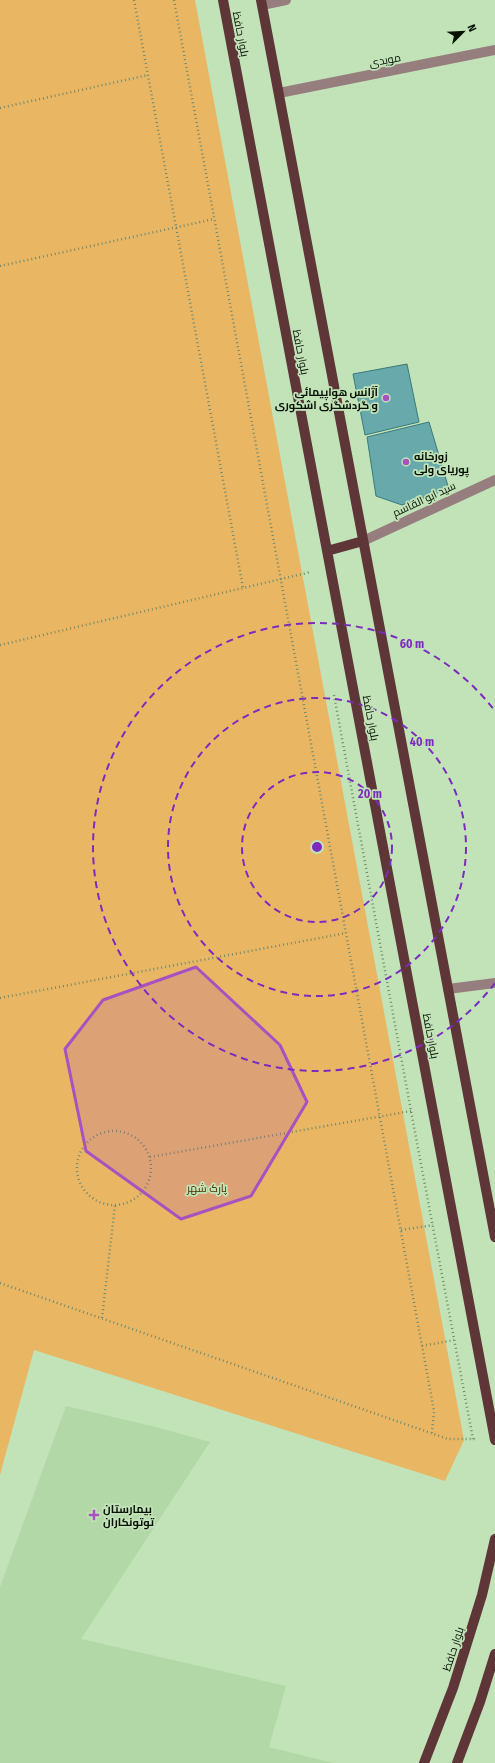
<svg xmlns="http://www.w3.org/2000/svg" width="495" height="1763" font-family="'Fira Sans Condensed',Cairo,sans-serif">
<rect width="100%" height="100%" fill="#c2e2b8"/>
<path fill="#b3d8a7" d="M66,1406L156,1427L210,1442L81,1639L286,1686L269,1747L333,1763H0V1587Z"/>
<path fill="#e9b764" d="M0,0H195L464,1440L445,1481L34,1350L0,1475Z"/>
<path fill="#68a9ab" stroke="#397a7c" d="M407,364L419,422L365,435L353,374Z
M429,422L448,486L436,494L402,505L376,496L367,437Z"/>
<g fill="none" stroke-linecap="round" stroke-linejoin="round">
<path stroke="#738a6c" stroke-width="2.5" stroke-dasharray="1 3" stroke-linecap="butt" d="M134,0L243,588
M174,0L434,1411L432,1433
M0,108L148,75
M0,266L214,219
M0,645L311,572
M334,695L411,1111L473,1439
M0,998L346,933
M77 1168a37 37 0 1 1 74 0a37 37 0 1 1-74 0Z
M150,1157L411,1111
M401,1230L433,1225
M0,1283L448,1439H475
M102,1318L115,1205
M422,1346L454,1340"/>
<path stroke="#977e7e" stroke-width="10" d="M262,5L286,0
M279,93L495,50
M363,541L495,480
M448,989L495,983"/>
<path stroke="#5e3638" stroke-width="10" d="M223,0L495,1440
M261,0L495,1237
M327,551L363,541
M424,1763L453,1688L482,1595L495,1539
M457,1763L480,1702L495,1654"/>
</g>
<path fill="#a852c0" fill-opacity="0.2" stroke="#a852c0" stroke-width="3" stroke-linejoin="round" d="M196,967L280,1045L307,1102L251,1196L181,1219L86,1151L65,1049L103,1000Z"/>
<g fill="none" stroke="#7b2cbf" stroke-width="2" stroke-dasharray="7 5">
<circle cx="317" cy="847" r="75"/>
<circle cx="317" cy="847" r="149"/>
<path d="M495 983A224 224 0 1 1 495 711"/>
</g>
<g fill="#a852c0" stroke="#c2e2b8" stroke-width="1.5">
<circle cx="386" cy="398" r="4"/>
<circle cx="406" cy="462" r="4"/>
<path d="M92 1509h4v4h4v4h-4v4h-4v-4h-4v-4h4z"/>
</g>
<g text-anchor="middle" stroke-width="3.5" stroke-linejoin="round" paint-order="stroke">
<g font-size="11" fill="#061104" stroke="#c2e2b8">
<text transform="translate(241 34) rotate(79)" y="4">بلوار حافظ</text>
<text transform="translate(385 60) rotate(-11)" y="4">مویدی</text>
<text transform="translate(301 352) rotate(79)" y="4">بلوار حافظ</text>
<text transform="translate(424 499) rotate(-25)" y="4">سید ابو القاسم</text>
<text transform="translate(371 718) rotate(79)" y="4">بلوار حافظ</text>
<text transform="translate(431 1036) rotate(79)" y="4">بلوار حافظ</text>
<text transform="translate(453 1649) rotate(-72)" y="4">بلوار حافظ</text>
</g>
<g font-size="11" font-weight="bold" fill="#061104" stroke="#c2e2b8" text-anchor="start">
<text x="378" y="396" text-anchor="end">آژانس هواپیمائی<tspan x="378" dy="13">و گردشگری اشکوری</tspan></text>
<text x="414" y="460">زورخانه<tspan x="414" dy="13">پوریای ولی</tspan></text>
<text x="103" y="1513">بیمارستان<tspan x="103" dy="13">توتونکاران</tspan></text>
</g>
<g font-size="11" fill="#4c3200" stroke="#c2e2b8">
<text x="207" y="1192">پارک شهر</text>
</g>
</g>
<circle cx="317" cy="847" r="6" fill="#7b2cbf" stroke="#c2e2b8" stroke-width="2"/>
<g font-size="12" text-anchor="middle" font-weight="bold" fill="#7b2cbf" stroke="#c2e2b8" stroke-width="3.5" stroke-linejoin="round" paint-order="stroke">
<text x="412" y="648">60 m</text>
<text x="422" y="746">40 m</text>
<text x="370" y="798">20 m</text>
</g>
<g transform="translate(463 32) rotate(66)" stroke="#c2e2b8" stroke-width="3" paint-order="stroke">
<path d="M0-3L7 15L0 10L-7 15Z" fill="#061104"/>
<text y="-6" font-size="11" font-weight="bold" text-anchor="middle" fill="#061104">N</text>
</g>
</svg>
